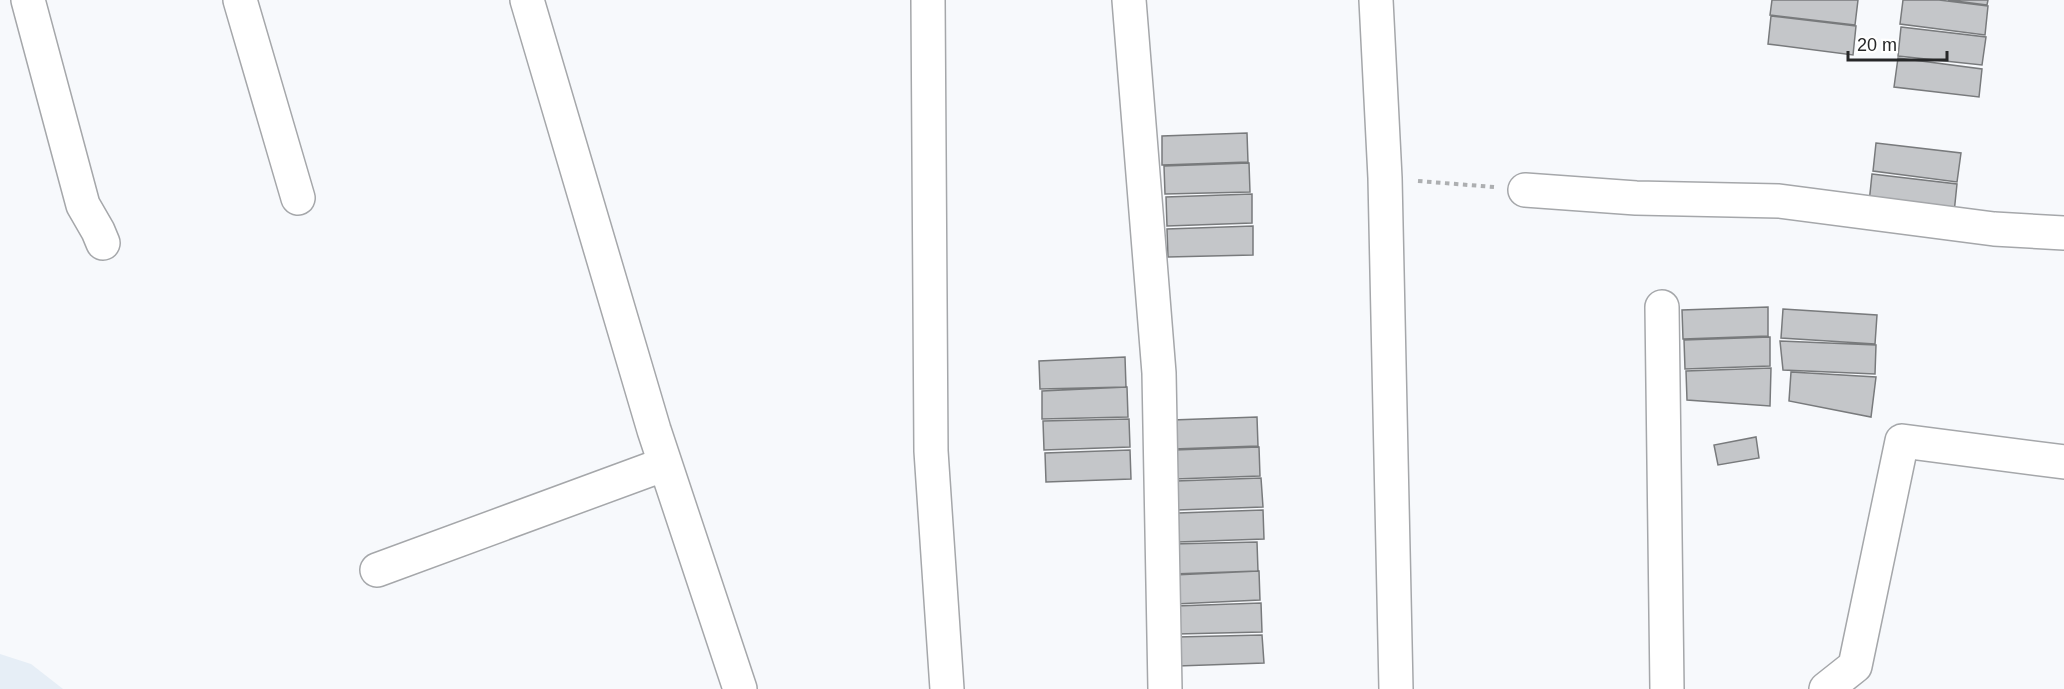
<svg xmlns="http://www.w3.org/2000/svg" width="2064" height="689" font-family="Arial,sans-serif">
<rect width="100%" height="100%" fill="#f7f9fc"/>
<path fill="#e6eef6" d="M0,654L31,664L63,689H0Z"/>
<path fill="#c4c6c9" stroke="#787a7c" stroke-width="1.5" d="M1772,0H1858L1855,25L1770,15Z
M1903,0H1939L1988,6L1985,35L1900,24Z
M1948,0H1988L1987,5Z
M1771,16L1856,26L1853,55L1768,44Z
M1901,27L1986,37L1982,65L1898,56Z
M1898,58L1982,69L1979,97L1894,87Z
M1247,133L1248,162L1162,165V136Z
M1876,143L1961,153L1957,182L1873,171Z
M1249,163L1250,192L1165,194L1164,166Z
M1872,174L1957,184L1954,213L1869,203Z
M1252,194V223L1167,226L1166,197Z
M1253,226V255L1168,257L1167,229Z
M1768,307V336L1683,339L1682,310Z
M1783,309L1877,315L1875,344L1781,338Z
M1770,337V366L1685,369L1684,340Z
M1780,341L1876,345L1875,374L1783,370Z
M1125,357L1126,387L1040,389L1039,361Z
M1771,368L1770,406L1687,400L1686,371Z
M1791,372L1876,377L1871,417L1789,401Z
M1127,387L1128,417L1042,419V391Z
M1257,417L1258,446L1173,449L1172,420Z
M1129,419L1130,447L1044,450L1043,421Z
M1756,437L1759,458L1718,465L1714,445Z
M1259,447L1260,476L1175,479L1174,450Z
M1130,450L1131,479L1046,482L1045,453Z
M1261,478L1263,507L1177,510L1176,481Z
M1263,510L1264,539L1178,542V513Z
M1257,542L1258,571L1172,574V544Z
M1259,571L1260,600L1175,604L1174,575Z
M1261,603L1262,632L1177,634L1176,606Z
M1262,635L1264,663L1178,666L1177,637Z"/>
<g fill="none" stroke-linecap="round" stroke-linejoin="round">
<defs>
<path id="minor" d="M28,0L83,205L98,231L103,243
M240,0L298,198
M527,0L654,430L740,689
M928,0L931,451L947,689
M1129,0L1159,373L1165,689
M1376,0L1385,178L1396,689
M1525,190L1636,198L1779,201L1994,229L2064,233
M1662,307L1667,689
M377,570L665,464
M1826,689L1855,666L1902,441L2064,462"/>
</defs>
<use href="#minor" stroke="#a5a7aa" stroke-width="36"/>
<path stroke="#adafb1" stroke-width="4" stroke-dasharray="4.5 4.5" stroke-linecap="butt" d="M1418,181L1494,187"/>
<use href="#minor" stroke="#fff" stroke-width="33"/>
</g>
<path d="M1848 51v9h99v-9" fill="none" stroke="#262728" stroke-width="3"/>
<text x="1857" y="51" font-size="18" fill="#262728" stroke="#ffffff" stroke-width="4.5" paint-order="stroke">20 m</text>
</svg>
